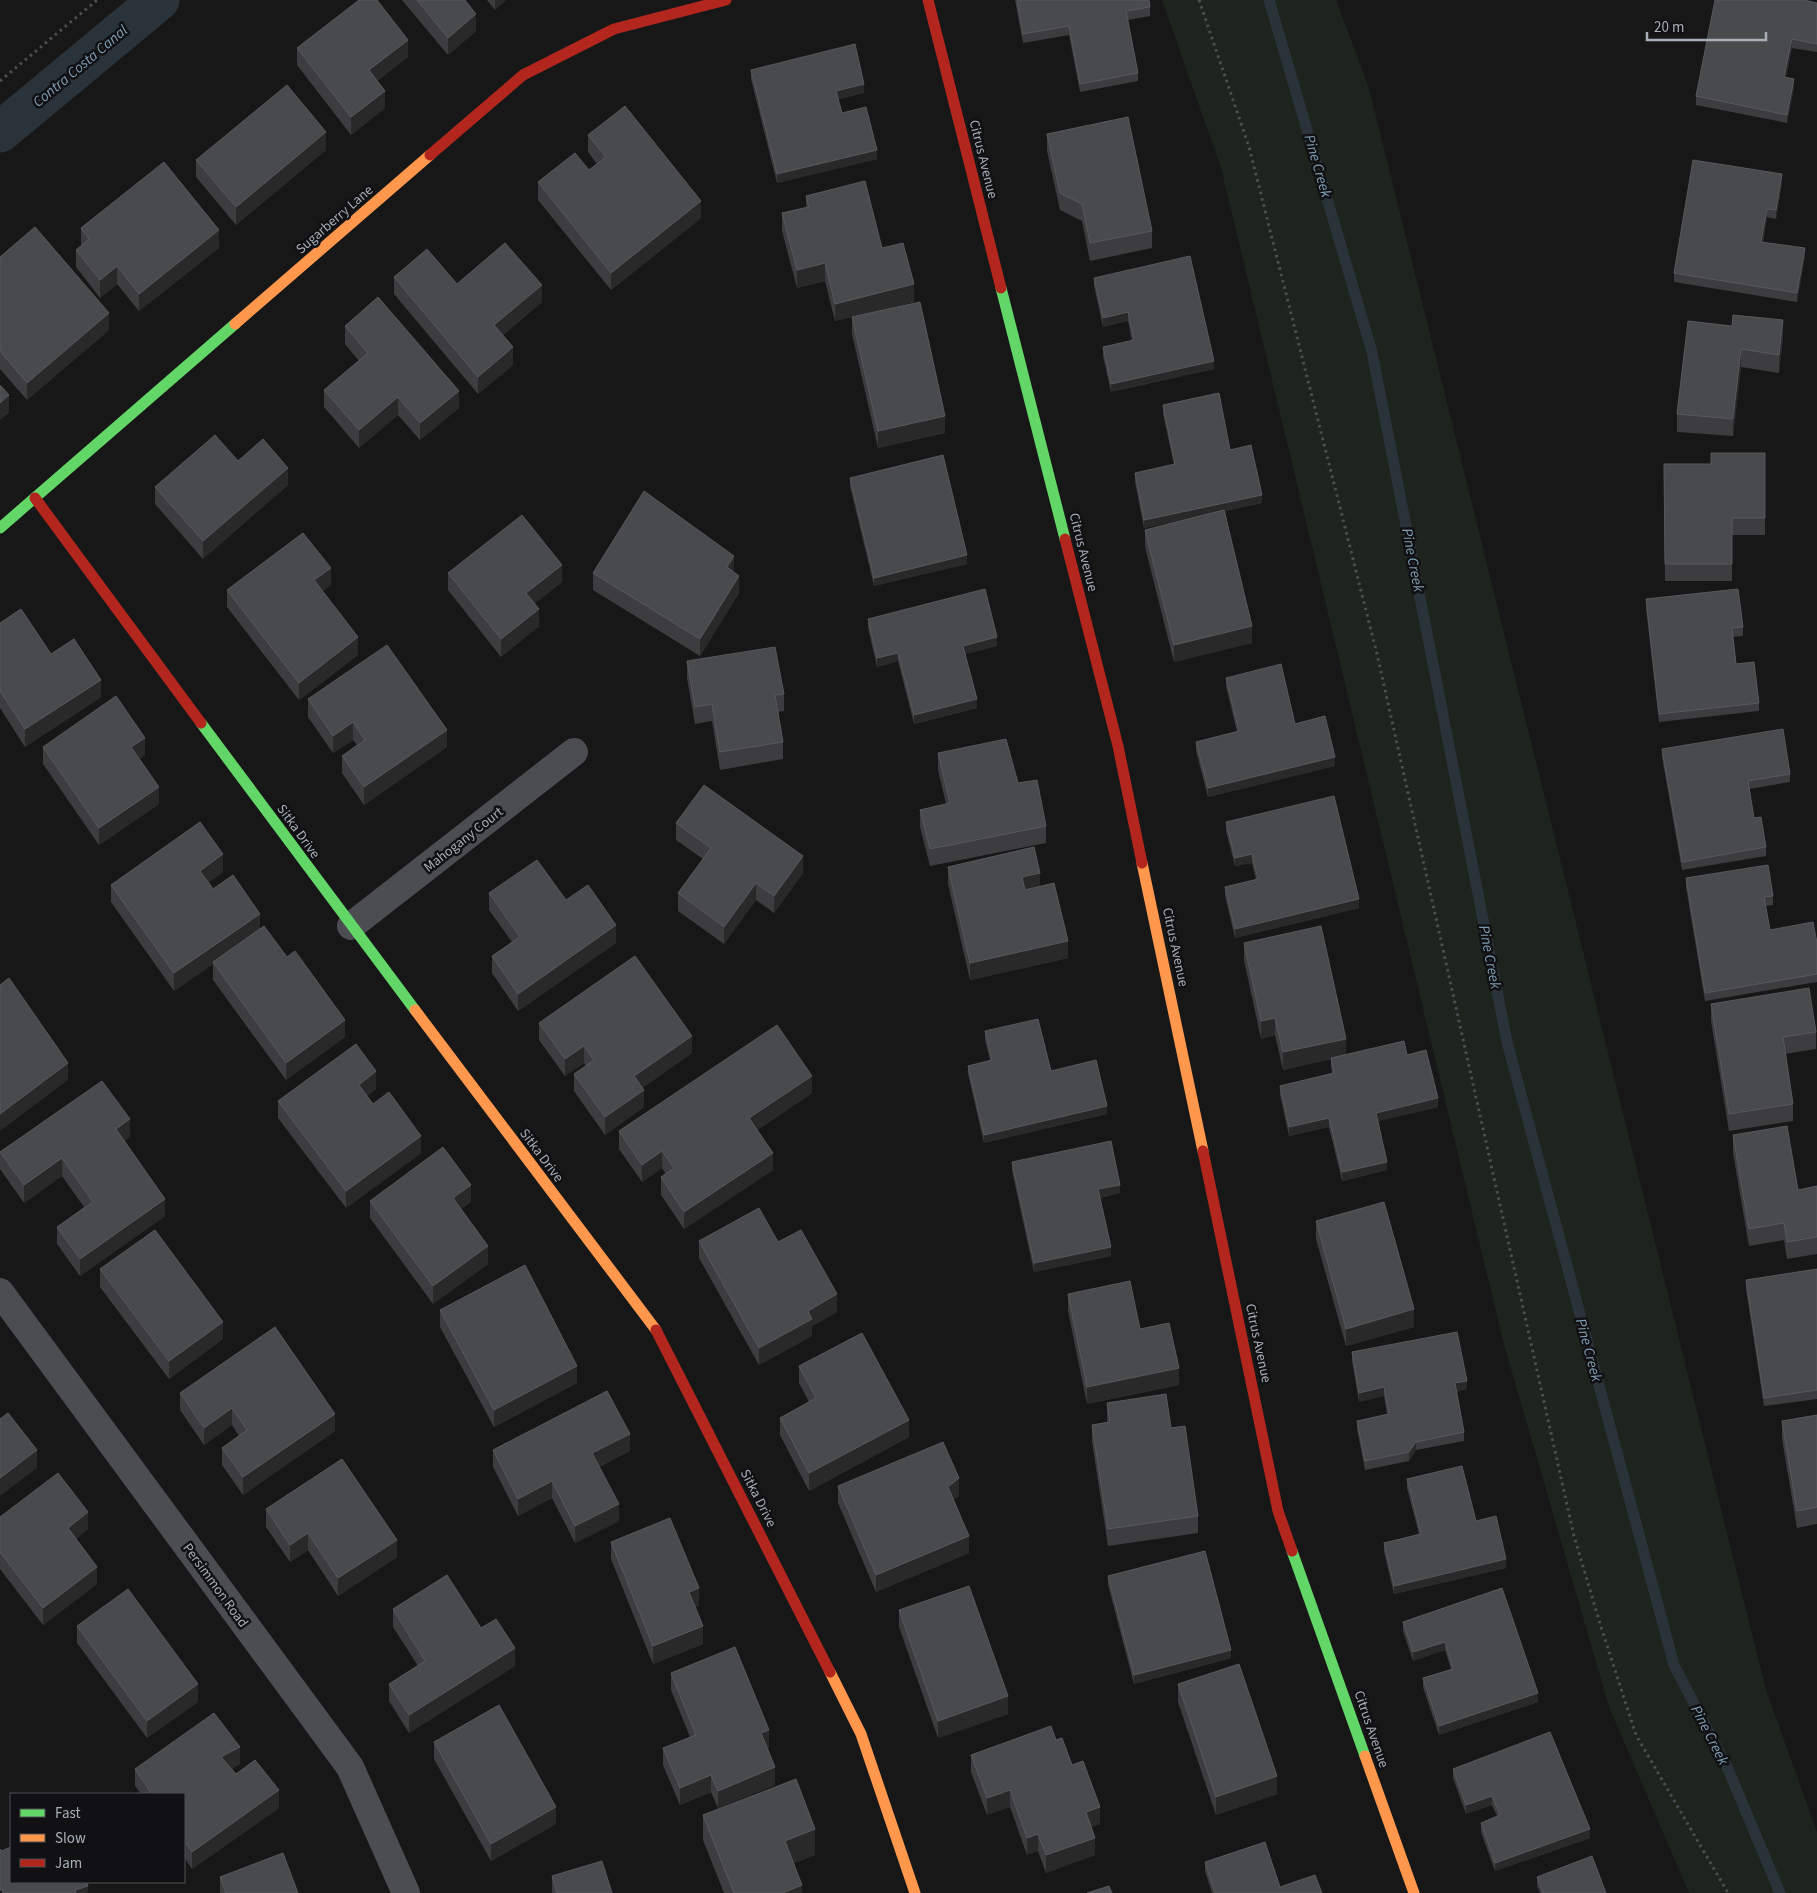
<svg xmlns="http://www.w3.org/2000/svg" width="1817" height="1893" font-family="'Source Sans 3',sans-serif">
<rect width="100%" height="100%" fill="#171717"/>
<path fill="#1d241e" d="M1162,0H1336L1369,88L1766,1690L1817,1832V1893H1689L1609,1707L1503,1341L1221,168Z"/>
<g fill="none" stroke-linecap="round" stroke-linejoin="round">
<path stroke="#2a333a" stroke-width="11" d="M1269,0L1372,352L1507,1042L1674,1665L1728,1769L1780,1893"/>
<path stroke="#2a333a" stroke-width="41" d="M0,132L159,0"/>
<path stroke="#4d4e52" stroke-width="3" stroke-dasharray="2.5 4" stroke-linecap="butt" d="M1199,0L1249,147L1377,654L1574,1536L1601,1627L1636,1735L1728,1893
M0,81L97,0"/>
<path stroke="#4b4d50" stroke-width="28" d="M351,926L574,752
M0,1292L350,1767L406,1893"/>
<path stroke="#63d668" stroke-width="11" d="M1001,288L1065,539
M0,528L235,324
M201,723L415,1010
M1292,1551L1365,1756"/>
<path stroke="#ff974d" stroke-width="11" d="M235,324L430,155
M1142,863L1203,1151
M415,1010L656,1330
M830,1672L861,1734L915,1893
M1365,1756L1414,1893"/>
<path stroke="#b3261e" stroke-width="11" d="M928,0L1001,288
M430,155L523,75L614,29L726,0
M35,498L201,723
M1065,539L1118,746L1142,863
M1203,1151L1278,1511L1292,1551
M656,1330L830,1672"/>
</g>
<path fill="#3d3d3f" d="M402,0H466L465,1L476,31L448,55Z
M487,0H506L495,10Z
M1015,0H1149L1150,7V16L1128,20L1138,73V81L1080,92L1069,35L1023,43Z
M1817,3V52L1792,48L1786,77L1794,88L1787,123L1696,105V96Z
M297,48L408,57L377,81L385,108L351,135L297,65Z
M751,70L864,93L838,99L842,113L877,159L777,183L751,79Z
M1047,134L1152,231V248L1090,261L1082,221L1060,210L1047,151Z
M588,135L701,218L611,290L538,200V182L589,170L597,164L588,152Z
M326,150L236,225L196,177V160Z
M1782,183L1776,219L1767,217L1763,242L1805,257L1797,302L1674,282V273Z
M806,196L882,248L914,302L835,321L825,281L797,288L782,231V213L806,207Z
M81,228L219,248L139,311L117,284L100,298L76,267V250L81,246Z
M0,257L109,330L27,400L0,369Z
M394,277L457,284L542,302L503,335L513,365L478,394L394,294Z
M1094,278L1214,369L1111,392L1103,356V347L1132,341L1128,321L1103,327L1094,286Z
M852,317L945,433L878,448L852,334Z
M1688,321L1783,338L1779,373L1741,367L1733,436L1677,432V414Z
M345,326L459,408L420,440L398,415L359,448L324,407V390L359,361L345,344Z
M1163,405L1230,450L1262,503L1225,511L1252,643L1174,662L1145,547V530L1191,518L1144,528L1135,482V473L1174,465L1163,414Z
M1765,453V535H1732V581H1665L1664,464H1711Z
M238,461L288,485L203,559L155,504V487Z
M850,478L967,564L874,586L850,486Z
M448,573L562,582L535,603L539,626L501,657L448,590Z
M593,573L739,593L700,656L593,590Z
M331,585L322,591L358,655L299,700L227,607V590Z
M1646,599L1743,627V636L1733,637L1736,664L1759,703V711L1659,722L1646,608Z
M868,619L997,646L965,654L977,708L914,724L898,661L877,667L868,628Z
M0,623L51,654L101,697L25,747L0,708Z
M687,661L784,694V711L778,712L783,742V759L720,770L712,721L695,724L687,678Z
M1226,678L1295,724L1335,766L1208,797L1196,751V742L1237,732L1226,686Z
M308,699L447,747L364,805L342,773V756L357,745L353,740L333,753L308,717Z
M43,747L145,755L139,759L159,804L99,845L43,764Z
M1662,749L1790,774V782L1749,789L1754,818L1766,847V856L1682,870L1662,757Z
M938,753L1046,826V843L930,866L920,827V810L946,804L938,770Z
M1226,822L1359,908L1235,938L1225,896V887L1256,880L1252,863L1235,866L1226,831Z
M676,823L803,873L774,913L756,900L724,944L678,911V893L703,859L676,840Z
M948,867L1068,958L970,980L948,884Z
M223,872L209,882L213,889L260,929L345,1037L286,1080L213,980V964L174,991L111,902V885Z
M1686,878L1773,896V905L1765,906L1770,930L1817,943V982L1705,1001L1686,887Z
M489,893L616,943L518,1011L492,973V956L512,942L489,910Z
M1244,943L1346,1055H1407L1438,1107L1378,1121L1387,1170L1342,1181L1329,1127L1289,1136L1280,1095V1086L1332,1073L1331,1067V1059L1283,1070L1275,1035L1261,1039L1244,960Z
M1711,1004L1816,1032V1049L1785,1054L1793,1104V1121L1729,1131L1711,1021Z
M539,1023L692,1053L642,1088L644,1107L605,1135L574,1091V1074L586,1066L584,1063L565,1076L539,1040Z
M985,1031L1107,1114L984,1143L968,1074V1066L990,1060L985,1040Z
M376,1089L367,1096L373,1104L421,1153L346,1208L278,1118V1101Z
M812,1093L757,1130L773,1170L684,1229L661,1195V1177L666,1174L662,1168L642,1182L619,1149V1131Z
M1733,1135L1798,1190L1817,1186V1254L1787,1259L1784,1240L1749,1246L1733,1153Z
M130,1137L124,1141L165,1216L80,1276L57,1244V1227L84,1207L62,1176L24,1203L0,1169V1152Z
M1012,1162L1120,1193L1100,1198L1111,1256L1034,1272L1012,1171Z
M370,1201L471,1202L461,1209L488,1264L433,1304L370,1218Z
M1316,1221L1414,1327L1346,1346L1316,1239Z
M699,1241L778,1242L837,1312L812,1326V1336L759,1365L699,1258Z
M100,1269L223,1339L169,1379L100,1287Z
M1817,1269V1399L1764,1406L1746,1289V1280Z
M1068,1294L1140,1329L1179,1385L1087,1404L1068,1311Z
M440,1310L577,1383L494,1427L440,1327Z
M1352,1352L1467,1389L1456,1392L1464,1432V1441L1416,1450L1409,1461L1365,1470L1357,1429V1421L1387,1414L1384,1396L1359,1402L1352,1361Z
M799,1366L909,1437L809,1491L780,1435V1418L809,1402L799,1383Z
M180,1393L335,1431L243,1495L222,1465V1448L239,1436L232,1425L204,1445L180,1410Z
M1107,1403L1171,1428L1198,1516V1533L1108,1546L1092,1442V1425L1107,1422Z
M1817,1415V1524L1797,1528L1782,1439V1421Z
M493,1450L630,1451L599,1467L619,1521L575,1543L552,1498L518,1516L493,1467Z
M1407,1479L1476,1521L1506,1568L1394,1594L1384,1552V1543L1419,1534L1407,1488Z
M838,1486L959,1496L953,1500L969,1553L876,1592L838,1503Z
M266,1509L397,1557L338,1596L308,1550L290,1562L266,1527Z
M0,1517L88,1529L76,1539L97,1584L43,1625L0,1569Z
M611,1542L699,1605L695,1607L703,1644L653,1664L611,1559Z
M1108,1576L1231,1658L1134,1684L1108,1585Z
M1502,1588L1538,1702L1439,1735L1423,1687V1678L1451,1669L1445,1650L1413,1661L1403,1631V1622Z
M393,1609L481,1628L515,1666L409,1733L389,1701V1684L418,1666L393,1627Z
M899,1610L1008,1714L938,1738L899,1627Z
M77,1626L198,1702L147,1738L77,1643Z
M671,1673L769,1748H767L775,1785L718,1808L711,1792L680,1805L663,1765V1748L690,1737L671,1690Z
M1178,1684L1277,1794L1216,1815L1178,1702Z
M1056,1740L1072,1765L1100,1824L1091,1827L1095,1855L1046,1873L1038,1851L1027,1855L1010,1807L987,1815L971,1772V1755Z
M434,1742L556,1824L491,1861L434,1759Z
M240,1764L232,1769L236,1774L279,1808L192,1869L184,1857V1794H141L135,1786V1769Z
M1453,1769L1590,1838L1495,1871L1481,1832V1823L1497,1816L1492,1805L1466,1814L1453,1778Z
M703,1815L815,1855L794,1863L802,1893H724L703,1840Z
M1205,1862L1280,1887L1322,1893H1212L1205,1871Z
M552,1876L612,1893H552Z
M220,1877L298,1893H220Z
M1537,1877L1606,1893H1540L1537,1886Z"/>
<path fill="#29292a" d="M495,0H506L495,10Z
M476,14V31L448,55V38Z
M1792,39V48L1784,86V77Z
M408,40V57L369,87V70Z
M1794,79V88L1787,123V115Z
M864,84V93L836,100V91Z
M385,91V108L351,135V117Z
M326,132V150L236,225V207Z
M877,150V159L777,183V174Z
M1782,174V183L1776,219V210Z
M701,201V218L611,290V273Z
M1767,209V217L1761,250V242Z
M219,230V248L139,311V294Z
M1805,248V257L1797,302V293Z
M825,263V281L797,288V270Z
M117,266V284L100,298V280Z
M914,284V302L835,321V304Z
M542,285V302L494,342V325Z
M1128,312V321L1103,327V318Z
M109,313V330L27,400V383Z
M1783,320V338L1779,373V355Z
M513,347V365L478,394V377Z
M1741,349V367L1733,436V419Z
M1214,361V369L1111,392V384Z
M459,391V408L420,440V423Z
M9,395V413L0,420V403Z
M398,397V415L359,448V430Z
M945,416V433L878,448V431Z
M288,468V485L203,559V541Z
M1262,495V503L1144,528V520Z
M967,555V564L874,586V578Z
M734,556V573L727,567Z
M562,565V582L526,610V593Z
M331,568V585L314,598V580Z
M739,576V593L700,656V639Z
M539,609V626L501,657V639Z
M1252,626V643L1174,662V645Z
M358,637V655L299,700V683Z
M997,637V646L963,655V646Z
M898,653V661L877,667V658Z
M101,680V697L25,747V729Z
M977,699V708L914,724V715Z
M353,722V740L333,753V736Z
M447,730V747L364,805V787Z
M145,738V755L131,765V747Z
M1335,757V766L1208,797V788Z
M159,787V804L99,845V828Z
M223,854V872L200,888V871Z
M1252,854V863L1235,866V858Z
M803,856V873L774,913V896Z
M1040,873V890L1022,894V877Z
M756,883V900L724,944V927Z
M1359,899V908L1235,938V929Z
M260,914V931L174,991V973Z
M616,925V943L518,1011V994Z
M1068,941V958L970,980V963Z
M1275,1018V1035L1261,1039V1021Z
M345,1020V1037L286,1080V1063Z
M692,1036V1053L634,1093V1076Z
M1346,1039V1056L1283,1070V1052Z
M584,1046V1063L565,1076V1059Z
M68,1063V1080L0,1131V1114Z
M376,1071V1089L359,1102V1085Z
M812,1076V1093L749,1135V1118Z
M644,1090V1107L605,1135V1117Z
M1438,1098V1107L1376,1122V1113Z
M1107,1106V1114L984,1143V1135Z
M1329,1118V1127L1289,1136V1127Z
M130,1119V1137L116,1147V1129Z
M421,1136V1153L346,1208V1191Z
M662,1151V1168L642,1182V1165Z
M773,1153V1170L684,1229V1212Z
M62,1158V1176L24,1203V1185Z
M1387,1162V1170L1342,1181V1172Z
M471,1185V1202L453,1215V1198Z
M1120,1185V1193L1098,1198V1189Z
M165,1199V1216L80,1276V1259Z
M488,1246V1264L433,1304V1286Z
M1111,1247V1256L1034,1272V1263Z
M837,1294V1312L812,1326V1336L759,1365V1348L808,1311Z
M1414,1309V1327L1346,1346V1329Z
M223,1322V1339L169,1379V1361Z
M577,1366V1383L494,1427V1410Z
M1179,1368V1385L1087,1404V1387Z
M1467,1381V1389L1455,1392V1383Z
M1384,1387V1396L1359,1402V1393Z
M232,1408V1425L204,1445V1428Z
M335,1414V1431L243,1495V1477Z
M909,1420V1437L809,1491V1473Z
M630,1434V1451L592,1470V1453Z
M1416,1442V1450L1409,1461V1452Z
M37,1450V1468L0,1496V1478Z
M959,1478V1496L948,1504V1487Z
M552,1481V1498L518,1516V1499Z
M619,1504V1521L575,1543V1526Z
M88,1512V1529L68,1545V1528Z
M308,1533V1550L290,1562V1545Z
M969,1536V1553L876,1592V1575Z
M397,1540V1557L338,1596V1578Z
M1506,1559V1568L1394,1594V1586Z
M97,1567V1584L43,1625V1608Z
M699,1588V1605L689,1609V1592Z
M703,1626V1644L653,1664V1646Z
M1445,1642V1650L1413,1661V1652Z
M515,1648V1666L409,1733V1715Z
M1231,1650V1658L1134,1684V1675Z
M198,1684V1702L147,1738V1721Z
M1538,1693V1702L1439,1735V1726Z
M1008,1696V1714L938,1738V1721Z
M769,1730V1748L761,1750V1733Z
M240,1747V1764L221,1775V1757Z
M775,1767V1785L718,1808V1791Z
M711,1775V1792L680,1805V1788Z
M1277,1776V1794L1216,1815V1797Z
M279,1790V1808L192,1869V1852Z
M1010,1790V1807L987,1815V1798Z
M1492,1796V1805L1466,1814V1805Z
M556,1807V1824L491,1861V1844Z
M1100,1807V1824L1086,1829V1812Z
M815,1829V1855L785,1867V1841Z
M1590,1829V1838L1495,1871V1863Z
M1038,1834V1851L1027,1855V1838Z
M1095,1838V1855L1046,1873V1855Z
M802,1885V1893H783Z
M88,1886V1893H75V1890Z"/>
<path fill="#494a4c" stroke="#58595d" d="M359,0H377L408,40L369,70L385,91L351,117L297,48Z
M417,0H465L476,14L448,38Z
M1017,0H1149L1150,7L1126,11L1138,73L1080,84L1069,26L1023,34Z
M1715,0H1804L1817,3V44L1792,39L1784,77L1794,79L1787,115L1696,96Z
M855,44L864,84L836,91L842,113L866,107L877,150L777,174L751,70Z
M287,85L326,132L236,207L196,160Z
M625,106L701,201L611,273L538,182L575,153L589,170L606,157L588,135Z
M1128,117L1152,231L1090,243L1082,204L1060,193L1047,134Z
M1693,160L1782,174L1776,210L1767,209L1761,242L1805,248L1797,293L1674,273Z
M164,162L219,230L139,294L117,266L100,280L76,250L89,239L81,228Z
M865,181L882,248L903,243L914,284L835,304L825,263L797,270L782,213L809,207L806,196Z
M35,227L109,313L27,383L0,351V257Z
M505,243L542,285L494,325L513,347L478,377L394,277L427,249L457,284Z
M1190,256L1214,361L1111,384L1103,347L1134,340L1128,312L1103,318L1094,278Z
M378,297L459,391L420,423L398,397L359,430L324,390L368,353L345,326Z
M920,302L945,416L878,431L852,317Z
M1733,315L1783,320L1779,355L1741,349L1733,419L1677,414L1688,321L1732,326Z
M0,385L9,395L0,403Z
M1219,393L1230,450L1251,445L1262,495L1144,520L1135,473L1175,464L1163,405Z
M215,435L238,461L263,439L288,468L203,541L155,487Z
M1711,453H1765V518H1732V564H1665L1664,464H1711Z
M943,455L967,555L874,578L850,478Z
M644,491L734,556L727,567L739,576L700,639L593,573Z
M1224,510L1252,626L1174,645L1145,530Z
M522,515L562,565L526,593L539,609L501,639L448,573Z
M303,533L331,568L314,580L358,637L299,683L227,590Z
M985,589L997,637L963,646L977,699L914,715L898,653L877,658L868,619Z
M1738,589L1743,627L1732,628L1736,664L1754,662L1759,703L1659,714L1646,599Z
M21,609L51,654L74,639L101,680L25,729L0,691V623Z
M387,645L447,730L364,787L342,756L365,740L353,722L333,736L308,699Z
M775,647L784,694L775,695L783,742L720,752L712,704L695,707L687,661Z
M1281,664L1295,724L1325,716L1335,757L1208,788L1196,742L1239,731L1226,678Z
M116,696L145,738L131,747L159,787L99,828L43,747Z
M1783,729L1790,774L1748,781L1754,818L1761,817L1766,847L1682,862L1662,749Z
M1006,739L1018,783L1037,780L1046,826L930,849L920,810L950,803L938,753Z
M704,785L803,856L774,896L756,883L724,927L678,893L711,848L676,823Z
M1334,796L1359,899L1235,929L1225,887L1258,879L1252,854L1235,858L1226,822Z
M200,822L223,854L200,871L213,889L233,875L260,914L174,973L111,885Z
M1034,847L1040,873L1022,877L1025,890L1054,883L1068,941L970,963L948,867Z
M537,860L566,900L588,885L616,925L518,994L492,956L520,937L489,893Z
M1768,865L1773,896L1764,897L1770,930L1813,922L1817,943V974L1705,993L1686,878Z
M264,926L287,957L295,951L345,1020L286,1063L213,962Z
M1321,926L1346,1039L1283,1052L1275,1018L1261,1021L1244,943Z
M635,956L692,1036L634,1076L644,1090L605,1117L574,1074L594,1060L584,1046L565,1059L539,1023Z
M9,978L68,1063L0,1114V985Z
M1809,988L1816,1032L1783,1037L1793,1104L1729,1114L1711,1004Z
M1038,1019L1051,1071L1096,1060L1107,1106L984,1135L968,1066L992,1060L985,1031Z
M777,1025L812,1076L749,1118L773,1153L684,1212L661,1177L674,1168L662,1151L642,1165L619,1131Z
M1404,1041L1407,1055L1426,1050L1438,1098L1376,1113L1387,1162L1342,1172L1329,1118L1289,1127L1280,1086L1334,1073L1331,1058Z
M356,1044L376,1071L359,1085L373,1104L389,1092L421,1136L346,1191L278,1101Z
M102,1081L130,1119L116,1129L165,1199L80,1259L57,1227L93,1202L62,1158L24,1185L0,1152Z
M1787,1126L1798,1190L1817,1186V1237L1787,1242L1784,1223L1749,1229L1733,1135Z
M1111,1141L1120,1185L1098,1189L1111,1247L1034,1263L1012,1162Z
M443,1147L471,1185L453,1198L488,1246L433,1286L370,1201Z
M1384,1202L1414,1309L1346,1329L1316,1221Z
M759,1208L778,1242L801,1230L837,1294L808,1311L812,1319L759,1348L699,1241Z
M155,1230L223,1322L169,1361L100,1269Z
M525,1265L577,1366L494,1410L440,1310Z
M1817,1269V1390L1764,1398L1746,1280Z
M1130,1281L1140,1329L1169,1323L1179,1368L1087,1387L1068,1294Z
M275,1327L335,1414L243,1477L222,1448L247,1430L232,1408L204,1428L180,1393Z
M1457,1332L1467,1381L1455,1383L1464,1432L1416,1442L1409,1452L1365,1461L1357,1421L1389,1414L1384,1387L1359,1393L1352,1352Z
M862,1333L909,1420L809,1473L780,1418L816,1398L799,1366Z
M607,1391L630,1434L592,1453L619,1504L575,1526L552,1481L518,1499L493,1450Z
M1166,1394L1171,1428L1185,1426L1198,1516L1108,1529L1092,1425L1110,1422L1107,1403Z
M8,1413L37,1450L0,1478V1419Z
M1817,1415V1507L1797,1511L1782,1421Z
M943,1442L959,1478L948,1487L969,1536L876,1575L838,1486Z
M342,1459L397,1540L338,1578L308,1533L290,1545L266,1509Z
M1462,1466L1476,1521L1496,1516L1506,1559L1394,1586L1384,1543L1421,1534L1407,1479Z
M58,1473L88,1512L68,1528L97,1567L43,1608L0,1552V1517Z
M670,1518L699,1588L689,1592L703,1626L653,1646L611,1542Z
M1205,1551L1231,1650L1134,1675L1108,1576Z
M447,1575L481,1628L496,1619L515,1648L409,1715L389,1684L425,1661L393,1609Z
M969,1586L1008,1696L938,1721L899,1610Z
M1502,1588L1538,1693L1439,1726L1423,1678L1453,1669L1445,1642L1413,1652L1403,1622Z
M128,1589L198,1684L147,1721L77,1626Z
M735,1647L769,1730L761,1733L775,1767L718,1791L711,1775L680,1788L663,1748L696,1735L671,1673Z
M1239,1664L1277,1776L1216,1797L1178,1684Z
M499,1705L556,1807L491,1844L434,1742Z
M214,1713L240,1747L221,1757L236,1774L255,1760L279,1790L192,1852L184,1840V1794H152L135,1769Z
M1051,1726L1056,1740L1062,1738L1072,1765L1083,1761L1100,1807L1086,1812L1095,1838L1046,1855L1038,1834L1027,1838L1010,1790L987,1798L971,1755Z
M1550,1732L1590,1829L1495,1863L1481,1823L1500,1815L1492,1796L1466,1805L1453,1769Z
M796,1779L815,1829L785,1841L802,1885L783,1893H734L703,1815Z
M1265,1842L1280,1887L1315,1875L1322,1893H1215L1205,1862Z
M11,1847V1882H87L88,1886L75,1890L76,1893H3L2,1890H0V1849L1,1851Z
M283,1853L298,1893H226L220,1877Z
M1592,1856L1606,1893H1543L1537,1877Z
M602,1861L612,1893H557L552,1876Z
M1109,1886L1112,1893H1087Z"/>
<g text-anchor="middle" stroke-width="5" stroke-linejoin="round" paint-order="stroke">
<g font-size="14" fill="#a8aeb8" stroke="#111113">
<text transform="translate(984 159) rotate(76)" y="5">Citrus Avenue</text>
<text transform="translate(334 219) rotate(-41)" y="5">Sugarberry Lane</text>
<text transform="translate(1084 552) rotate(76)" y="5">Citrus Avenue</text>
<text transform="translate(299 831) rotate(54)" y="5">Sitka Drive</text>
<text transform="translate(463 839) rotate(-38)" y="5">Mahogany Court</text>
<text transform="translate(1176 947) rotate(78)" y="5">Citrus Avenue</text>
<text transform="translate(542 1155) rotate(53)" y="5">Sitka Drive</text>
<text transform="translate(1259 1343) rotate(78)" y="5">Citrus Avenue</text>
<text transform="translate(759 1498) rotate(63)" y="5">Sitka Drive</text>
<text transform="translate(216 1585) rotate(54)" y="5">Persimmon Road</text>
<text transform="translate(1372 1729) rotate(71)" y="5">Citrus Avenue</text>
</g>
<g font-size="15" font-style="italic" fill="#7f9eb4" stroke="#111113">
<text transform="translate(80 66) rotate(-40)" y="5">Contra Costa Canal</text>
<text transform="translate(1318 166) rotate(74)" y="5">Pine Creek</text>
<text transform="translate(1413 560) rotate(79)" y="5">Pine Creek</text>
<text transform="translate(1490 957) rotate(79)" y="5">Pine Creek</text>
<text transform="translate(1589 1350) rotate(75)" y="5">Pine Creek</text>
<text transform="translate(1710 1735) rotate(63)" y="5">Pine Creek</text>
</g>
</g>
<rect x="10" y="1793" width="175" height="90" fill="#111113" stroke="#4d5055"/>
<rect x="20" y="1809" width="25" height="8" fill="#63d668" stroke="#4d5055"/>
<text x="55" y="1818" font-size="15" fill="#a8aeb8">Fast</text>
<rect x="20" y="1834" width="25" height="8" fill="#ff974d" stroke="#4d5055"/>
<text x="55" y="1843" font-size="15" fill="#a8aeb8">Slow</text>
<rect x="20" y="1859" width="25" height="8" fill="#b3261e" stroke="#4d5055"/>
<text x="55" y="1868" font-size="15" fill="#a8aeb8">Jam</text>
<path d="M1647 32v8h119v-8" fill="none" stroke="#a8aeb8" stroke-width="2.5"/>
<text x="1654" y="32" font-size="15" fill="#a8aeb8" stroke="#111113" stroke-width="4" paint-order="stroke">20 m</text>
</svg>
